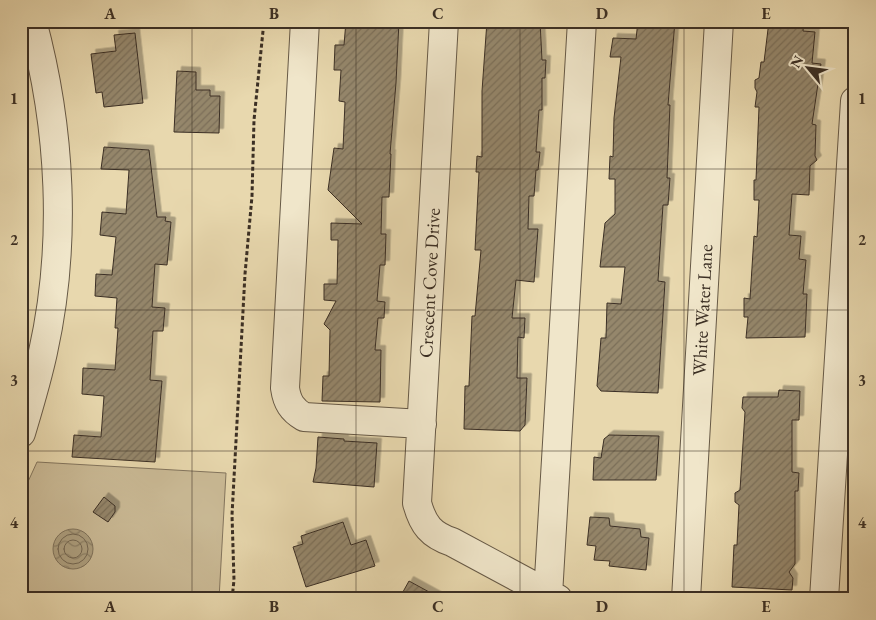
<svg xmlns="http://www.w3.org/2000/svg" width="876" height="620" font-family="'EB Garamond',serif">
<defs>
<pattern id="water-waves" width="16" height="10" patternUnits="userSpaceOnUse" patternTransform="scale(1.25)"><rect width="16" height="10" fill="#ad9f7f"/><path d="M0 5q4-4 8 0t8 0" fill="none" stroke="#8e8268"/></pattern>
<pattern id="building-hatch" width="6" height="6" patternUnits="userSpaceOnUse" patternTransform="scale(1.25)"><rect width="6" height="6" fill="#95876c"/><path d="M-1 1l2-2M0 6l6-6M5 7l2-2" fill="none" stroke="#7b6f59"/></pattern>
<filter id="shadow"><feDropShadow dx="4.5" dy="-4.5" stdDeviation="0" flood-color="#0004"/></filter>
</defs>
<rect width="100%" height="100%" fill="#e8d8ae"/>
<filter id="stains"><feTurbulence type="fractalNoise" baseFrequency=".004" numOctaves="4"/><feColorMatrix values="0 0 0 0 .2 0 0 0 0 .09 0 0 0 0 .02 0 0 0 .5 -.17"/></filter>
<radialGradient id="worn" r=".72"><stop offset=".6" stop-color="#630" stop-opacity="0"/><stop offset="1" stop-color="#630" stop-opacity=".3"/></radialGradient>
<path fill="#cbbb97" stroke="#83755e" d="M37,462L226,473L219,599H25L21,597V497Z"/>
<path fill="url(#water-waves)" stroke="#7f725b" d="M53 549a20 20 0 1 1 40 0a20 20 0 1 1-40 0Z"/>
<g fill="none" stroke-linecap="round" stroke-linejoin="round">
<path stroke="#746752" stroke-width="1" d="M58 549a15 15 0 1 1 30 0a15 15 0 1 1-30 0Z
M64 549a9 9 0 1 1 18 0a9 9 0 1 1-18 0Z"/>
</g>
<path fill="url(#building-hatch)" stroke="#3b2f24" filter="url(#shadow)" d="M346,21H399L396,83L390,154H391L389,197H382L381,234H386L385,265H380L377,301L385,302L384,318H378L375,350H381L380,402L322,401L323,376H329L330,330L324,324L336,301L324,300V284H337L338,240H331V223L362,224L328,190L334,148L343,149L345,102L339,101L341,70H334L335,45H344Z
M487,21H540L542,60H546L545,78H542V110H539L536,152H540L538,170H536L534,196H529L528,229H538L534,282L516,280L512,318H525L524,338L518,337L517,378H527L525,425L520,431L464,429L465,386H469L472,316H475L481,250H475L479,172H476L477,156L482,157V91Z
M638,21H675L668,105H670L667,178H670L668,205H663L658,281L665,282L658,393L601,391L597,386L601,338H606L607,303L621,304L625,267H600L605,223L615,214V179H609L610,156L613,157L614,118L621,57H610L613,38L636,39Z
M769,21H804L803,31L815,32L812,63L821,64L812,124L816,125L815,156L817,160L810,166L809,195L792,194L789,235L801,236L799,259L806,260L803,294H807L805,337L746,338L748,317H744V298L750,299L754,236L757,237L759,200H754V180H756L759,107H755L757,92L755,88V80L759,78L761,62H764Z
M135,33L143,103L104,107L102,92L96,93L91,54L116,51L114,35Z
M177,71L196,72V90H210V96H220L219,133L174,132Z
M104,147L149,150L157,217H166L165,221L171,222L167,265L155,264L152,307L165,308L163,331H153L150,380L162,381L155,462L72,457L74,435L101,437L104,396L82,394L83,368L115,370L118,328H115L117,298L95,296L96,274L112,275L116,237L100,235L102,212L126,214L129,170L101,169Z
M779,390L800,391L799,420H792V472L799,473L798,491H795V564L789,572L793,578L792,590L732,587L734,545H737L739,505L735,502V493L740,490L745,412L742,408L743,397H778Z
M609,435L659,436L656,480H593L594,457L601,458L604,439Z
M318,437L344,439V441L377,443L374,487L313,482L316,468Z
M104,497L115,506V512L108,522L93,512Z
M590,517L609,518L610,526L640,529L641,537L649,538L646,570L609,566L610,561L594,560L596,546L587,545Z
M343,522L351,545L366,540L375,566L306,587L293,547L303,544L301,536Z
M409,581L442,599H399Z"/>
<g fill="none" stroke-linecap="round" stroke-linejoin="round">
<defs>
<path id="minor" d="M305,21L285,388C287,402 292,410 304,417L422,424
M444,21L417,503C423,525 431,535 452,542L558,599
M21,433C29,406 37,380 43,352C67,244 61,128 32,21
M548,595L582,21
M686,599L719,21
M824,599L855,101"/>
</defs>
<use href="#minor" stroke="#665946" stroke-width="30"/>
<path stroke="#3b2f24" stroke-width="3" stroke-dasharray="4 2.5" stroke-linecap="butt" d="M232,599L234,580L232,515L245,274L252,196L254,120L264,21"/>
<use href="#minor" stroke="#f0e6ca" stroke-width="28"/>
</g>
<path fill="none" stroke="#3b2f24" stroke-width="1" stroke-opacity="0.55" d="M192,21V599M356,21V599M520,21V599M684,21V599M21,169H855M21,310H855M21,451H855"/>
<g text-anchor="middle" stroke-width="4" stroke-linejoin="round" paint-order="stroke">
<g font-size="19" fill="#3b2f24" stroke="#f0e6ca">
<text transform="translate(429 283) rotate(-87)" y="7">Crescent Cove Drive</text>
<text transform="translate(702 310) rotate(-87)" y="7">White Water Lane</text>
</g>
</g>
<rect width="876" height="620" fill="none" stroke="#e8d8ae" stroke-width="55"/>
<g transform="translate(808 68) rotate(299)" stroke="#f0e6ca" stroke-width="4" paint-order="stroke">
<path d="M0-4L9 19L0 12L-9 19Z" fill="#3b2f24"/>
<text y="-8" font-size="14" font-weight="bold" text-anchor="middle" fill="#3b2f24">N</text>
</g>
<rect x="28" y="28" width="820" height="564" fill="none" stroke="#3b2f24" stroke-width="2"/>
<g font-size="16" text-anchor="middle" font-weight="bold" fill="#3b2f24">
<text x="110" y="19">A</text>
<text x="274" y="19">B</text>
<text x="438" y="19">C</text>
<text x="602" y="19">D</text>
<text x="766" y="19">E</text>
<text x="14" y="104">1</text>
<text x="862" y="104">1</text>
<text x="14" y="245">2</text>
<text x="862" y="245">2</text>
<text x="14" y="386">3</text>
<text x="862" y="386">3</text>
<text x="14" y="528">4</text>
<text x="862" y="528">4</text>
<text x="110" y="612">A</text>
<text x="274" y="612">B</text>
<text x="438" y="612">C</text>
<text x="602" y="612">D</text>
<text x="766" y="612">E</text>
</g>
<rect width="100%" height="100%" filter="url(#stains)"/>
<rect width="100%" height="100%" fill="url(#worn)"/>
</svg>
